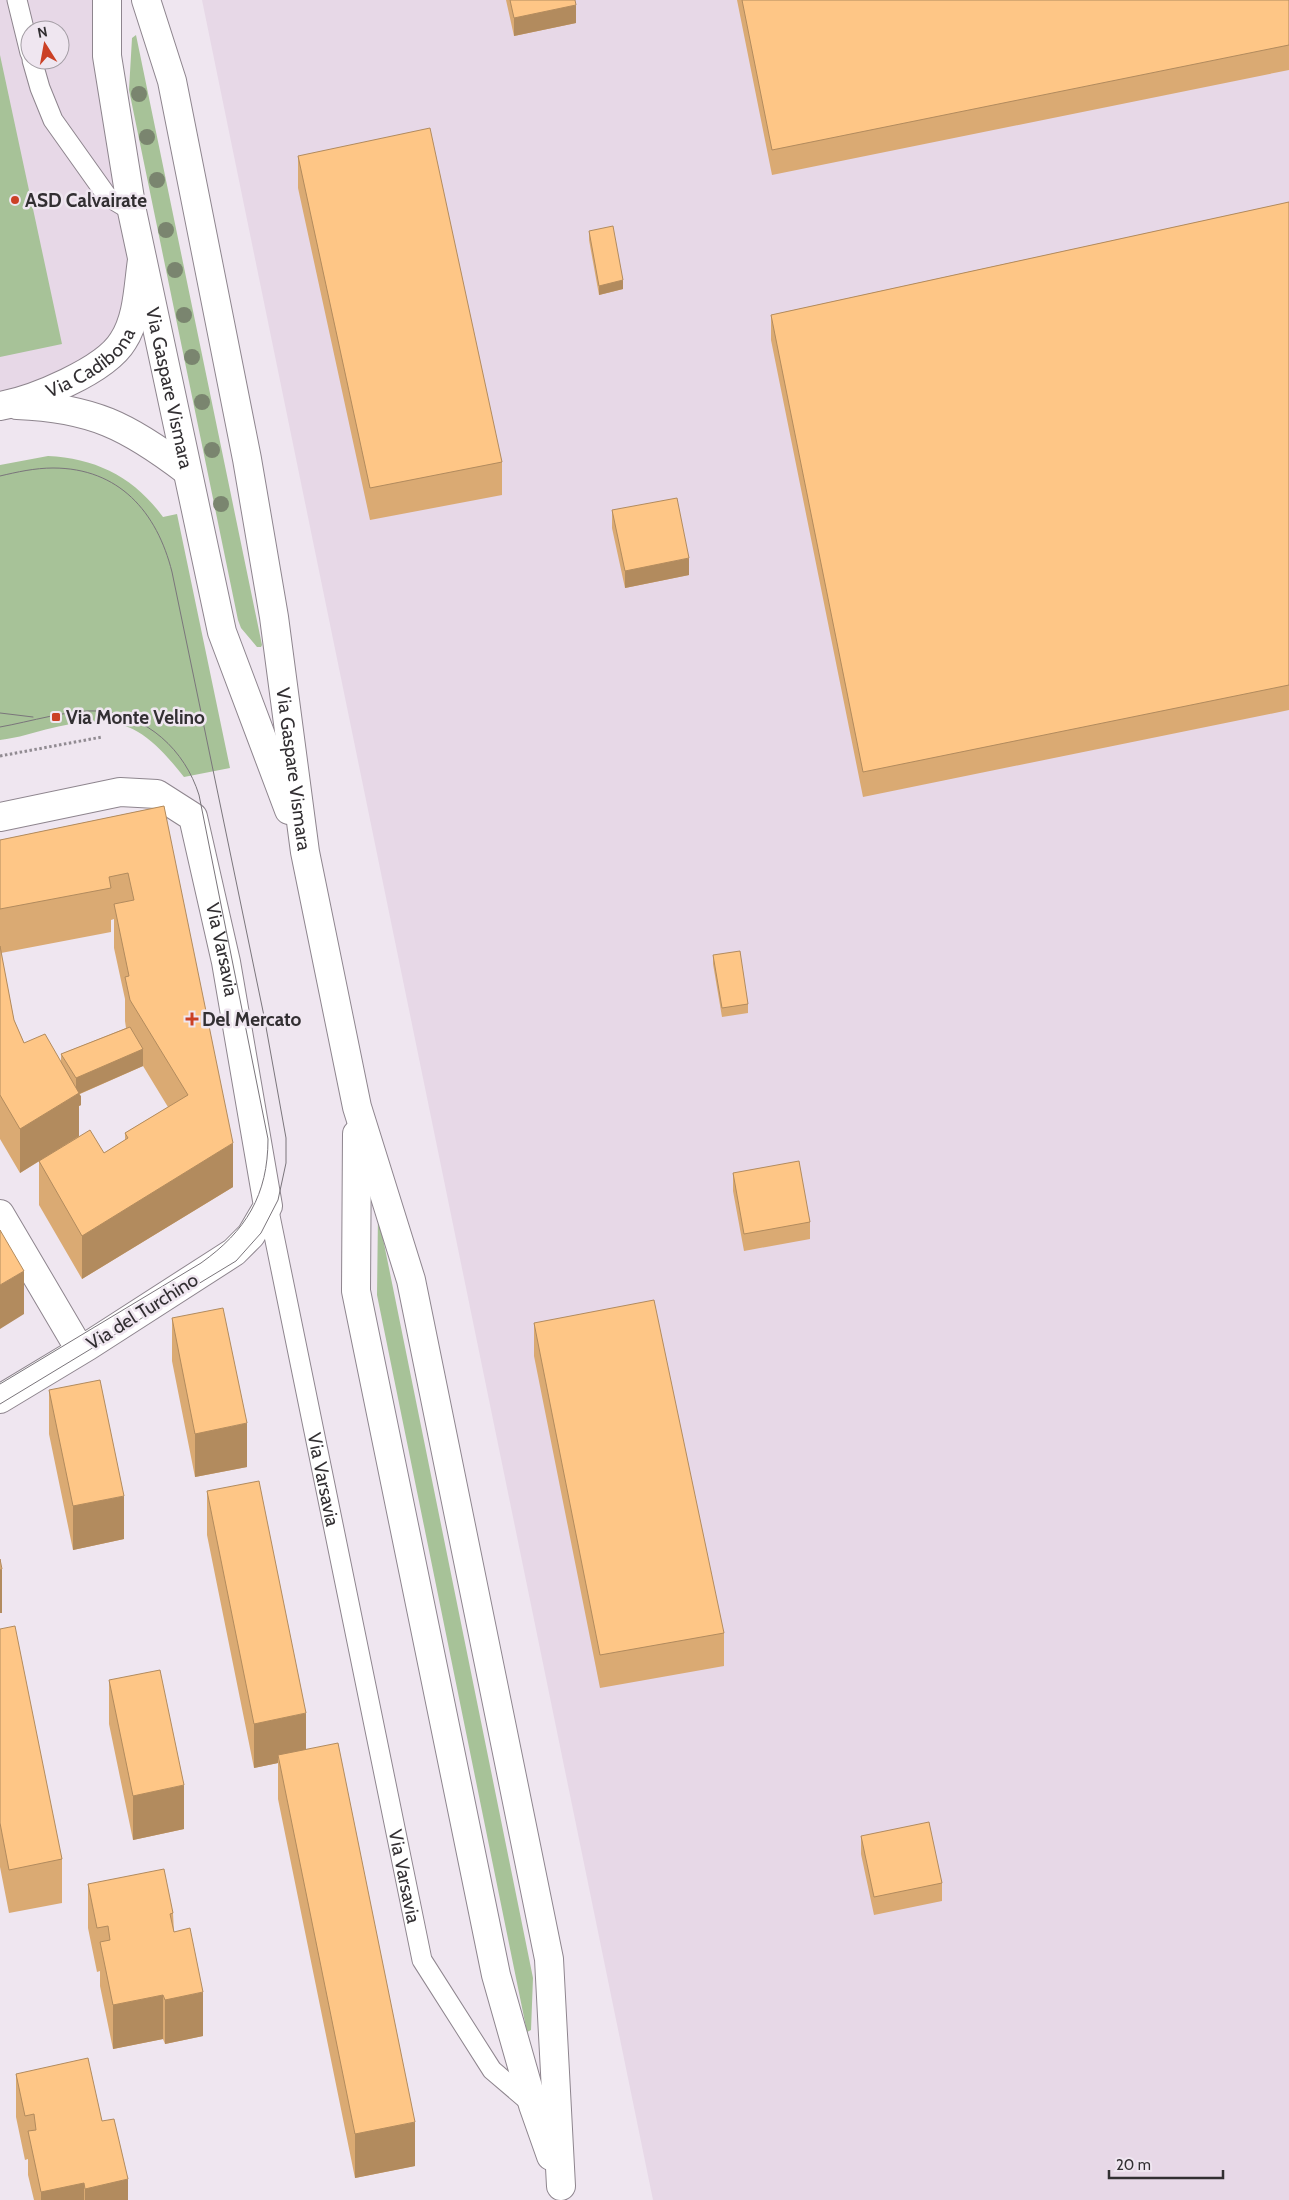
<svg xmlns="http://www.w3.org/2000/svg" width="1289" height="2200" font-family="Cabin,sans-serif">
<rect width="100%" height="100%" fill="#efe6f0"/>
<path fill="#e7d8e7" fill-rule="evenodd" d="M0,0H101L137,258L128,311L103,355L0,403ZM30,30H60V60H30Z
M202,0H1289V2200H653Z"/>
<path fill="#a7c298" d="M136,35L262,645L261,647H257L241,628L238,620L129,90L132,38Z
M0,55L62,344L0,357Z
M48,456C96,458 135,478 163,517L177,514L230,768L184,777C143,725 119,712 52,728C35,732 18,738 0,740V465Z
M378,1214L533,1978L531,2030L527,2032L377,1295Z"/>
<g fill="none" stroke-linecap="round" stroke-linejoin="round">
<defs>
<g id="lane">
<path d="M17,0L30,53"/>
<path d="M32,60L40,88L53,120L107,196L132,211"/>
<path id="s1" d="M268,1206L422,1960L492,2070L533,2105"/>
</g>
<g id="street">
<path d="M17,405C92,408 128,426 187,471"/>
<path id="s2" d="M0,406C33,400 105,371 123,341C138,318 138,287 142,260"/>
<path id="s3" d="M0,817L120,792L157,794L193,817L226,962L268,1206L251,1235L234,1252L88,1346L0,1399"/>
<path d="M0,1214L80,1350"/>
</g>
<g id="secondary">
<path id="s4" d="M107,0V56L132,211L222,632L289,810"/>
<path id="s5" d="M146,0L172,81L247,459L274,617L305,852L357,1107L411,1280L549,1959L561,2186"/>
<path d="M357,1134L356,1291L496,1975L533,2105L551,2156"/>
</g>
</defs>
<use href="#lane" stroke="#8e858e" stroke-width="21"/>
<use href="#street" stroke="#8e858e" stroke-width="30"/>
<use href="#secondary" stroke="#8e858e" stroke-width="30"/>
<path stroke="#918b92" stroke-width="3" stroke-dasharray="2.5 2.5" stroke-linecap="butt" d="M0,756L102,737"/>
<use href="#lane" stroke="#fff" stroke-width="19"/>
<use href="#street" stroke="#fff" stroke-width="28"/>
<use href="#secondary" stroke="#fff" stroke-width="28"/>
<path stroke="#7a757b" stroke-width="1" d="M0,476C17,472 35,468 53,468C119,468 157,512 172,572L264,1016L286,1138V1163L278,1200L261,1233L236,1261L0,1404
M0,713L33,717
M0,727C29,722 71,709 99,711C147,715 185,750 199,795L268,1139C268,1195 246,1231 201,1263L0,1384"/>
</g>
<g fill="#7a856f">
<circle cx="139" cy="94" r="8"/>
<circle cx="147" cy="137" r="8"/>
<circle cx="157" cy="180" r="8"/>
<circle cx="166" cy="230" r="8"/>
<circle cx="175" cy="270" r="8"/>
<circle cx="184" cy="315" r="8"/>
<circle cx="192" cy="357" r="8"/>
<circle cx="202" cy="402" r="8"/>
<circle cx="212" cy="450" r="8"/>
<circle cx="221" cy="504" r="8"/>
</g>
<path fill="#daaa73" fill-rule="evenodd" d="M506,0H575L576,23L514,36Z
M737,0H1289V70L772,175Z
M298,156L502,462V495L370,520L298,188Z
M1289,202V710L863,797L771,340V315Z
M589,231L623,289L599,295L589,240Z
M612,510L689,575L625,588L612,528Z
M164,806L233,1187L82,1279L39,1205V1161L46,1157L20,1173L0,1139V840ZM114,919V948L125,999V1021L126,1028L61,1054V1062L24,1043L14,1020L1,953L111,932V920ZM143,1066L168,1107L125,1133V1140L104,1153L79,1136V1106L81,1105L80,1094Z
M713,955L748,1004V1013L722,1017L713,964Z
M733,1173L810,1222V1239L744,1251L733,1191Z
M172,1318L247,1467L195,1477L172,1361Z
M534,1323L724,1633V1666L600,1688L534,1356Z
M49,1390L124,1539L73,1550L49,1434Z
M207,1491L306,1750L415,2166L355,2178L278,1799V1763L254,1768L207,1535Z
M0,1629L62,1859V1903L9,1913L0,1867Z
M109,1680L184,1829L133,1840L109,1724Z
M861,1836L942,1883V1901L874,1915L861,1854Z
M88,1884L173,1913L174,1932L203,2036L165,2044L163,2039L113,2049L100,1986V1971L97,1972L88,1928Z
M16,2074L102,2121L128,2200H34L28,2175V2159L25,2160L16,2117Z"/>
<path fill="#b28b5e" d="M576,5V23L514,36V18Z
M623,280V289L599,295V286Z
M689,558V575L625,588V571Z
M143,1049V1066L79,1094L81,1096V1105L79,1106V1136L20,1173V1129L76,1095V1078Z
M233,1143V1187L82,1279V1236Z
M24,1271V1314L0,1329V1285Z
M247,1423V1467L195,1477V1434Z
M124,1496V1539L73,1550V1506Z
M2,1569V1613H0V1570Z
M306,1713V1757L278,1755V1763L254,1768V1724Z
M184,1785V1829L133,1840V1796Z
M203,1992V2036L165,2044V2000Z
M163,1995V2039L113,2049V2005Z
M415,2122V2166L355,2178V2134Z
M128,2179V2200H85V2189Z
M84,2183V2200H41V2192Z"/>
<path fill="#fec686" stroke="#b28b5e" d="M510,0H575L576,5L514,18Z
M742,0H1289V45L772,150Z
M430,128L502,462L370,488L298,156Z
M1289,202V685L863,772L771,315Z
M613,226L623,280L599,286L589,231Z
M677,498L689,558L625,571L612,510Z
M164,806L233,1143L82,1236L39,1161L90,1130L104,1153L128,1138L125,1133L188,1095L130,1000L125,977L129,976L114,904L134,900L128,873L109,877L111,888L0,909V840Z
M0,946L14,1020L24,1043L45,1034L79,1093L20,1129L0,1095Z
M740,951L748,1004L722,1008L713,955Z
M130,1027L143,1049L76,1078L61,1054Z
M799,1161L810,1222L744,1234L733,1173Z
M0,1230L24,1271L0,1285Z
M654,1300L724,1633L600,1655L534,1323Z
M223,1308L247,1423L195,1434L172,1318Z
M100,1380L124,1496L73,1506L49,1390Z
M259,1481L306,1713L254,1724L207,1491Z
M0,1559L2,1569L0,1570Z
M15,1626L62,1859L9,1870L0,1823V1629Z
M160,1670L184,1785L133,1796L109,1680Z
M338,1743L415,2122L355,2134L278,1755Z
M929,1822L942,1883L874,1897L861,1836Z
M164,1869L173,1913L170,1914L174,1932L190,1928L203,1992L165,2000L163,1995L113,2005L100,1942L110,1940L108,1926L97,1928L88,1884Z
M88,2058L102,2121L114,2119L128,2179L85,2189L84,2183L41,2192L28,2131L36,2130L34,2114L25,2116L16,2074Z"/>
<g fill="#cb4025" stroke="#efe6f0" stroke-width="2">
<circle cx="15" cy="200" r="5"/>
<rect x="51" y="712" width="10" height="10" rx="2.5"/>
<path d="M189.5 1011.5h5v5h5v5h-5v5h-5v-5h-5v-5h5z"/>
</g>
<g text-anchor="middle" stroke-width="5" stroke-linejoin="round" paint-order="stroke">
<g font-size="19" font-weight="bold" fill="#322f32" stroke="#efe6f0" text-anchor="start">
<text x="25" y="207">ASD Calvairate</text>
<text x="66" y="724">Via Monte Velino</text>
<text x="202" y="1026">Del Mercato</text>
</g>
<g font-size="19" fill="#322f32" stroke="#efe6f0">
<text dy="7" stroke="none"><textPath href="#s2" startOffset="102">Via Cadibona</textPath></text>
<text dy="7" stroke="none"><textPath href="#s4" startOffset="394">Via Gaspare Vismara</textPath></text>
<text dy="7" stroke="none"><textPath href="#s5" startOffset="784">Via Gaspare Vismara</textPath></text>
<text dy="7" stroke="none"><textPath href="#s3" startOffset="338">Via Varsavia</textPath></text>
<text transform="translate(142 1311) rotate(-32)" y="7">Via del Turchino</text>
<text dy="7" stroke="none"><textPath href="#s1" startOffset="279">Via Varsavia</textPath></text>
<text dy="7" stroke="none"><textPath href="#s1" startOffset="684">Via Varsavia</textPath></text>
</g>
</g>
<g transform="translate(45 45) rotate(349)"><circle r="24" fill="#efe6f0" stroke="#a39da4"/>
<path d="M0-4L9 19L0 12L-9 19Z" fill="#cb4025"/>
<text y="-8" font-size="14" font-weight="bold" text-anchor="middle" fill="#322f32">N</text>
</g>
<path d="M1109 2170v8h114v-8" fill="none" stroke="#322f32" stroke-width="2.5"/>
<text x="1116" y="2170" font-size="15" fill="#322f32" stroke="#efe6f0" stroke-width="4" paint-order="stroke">20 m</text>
</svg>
